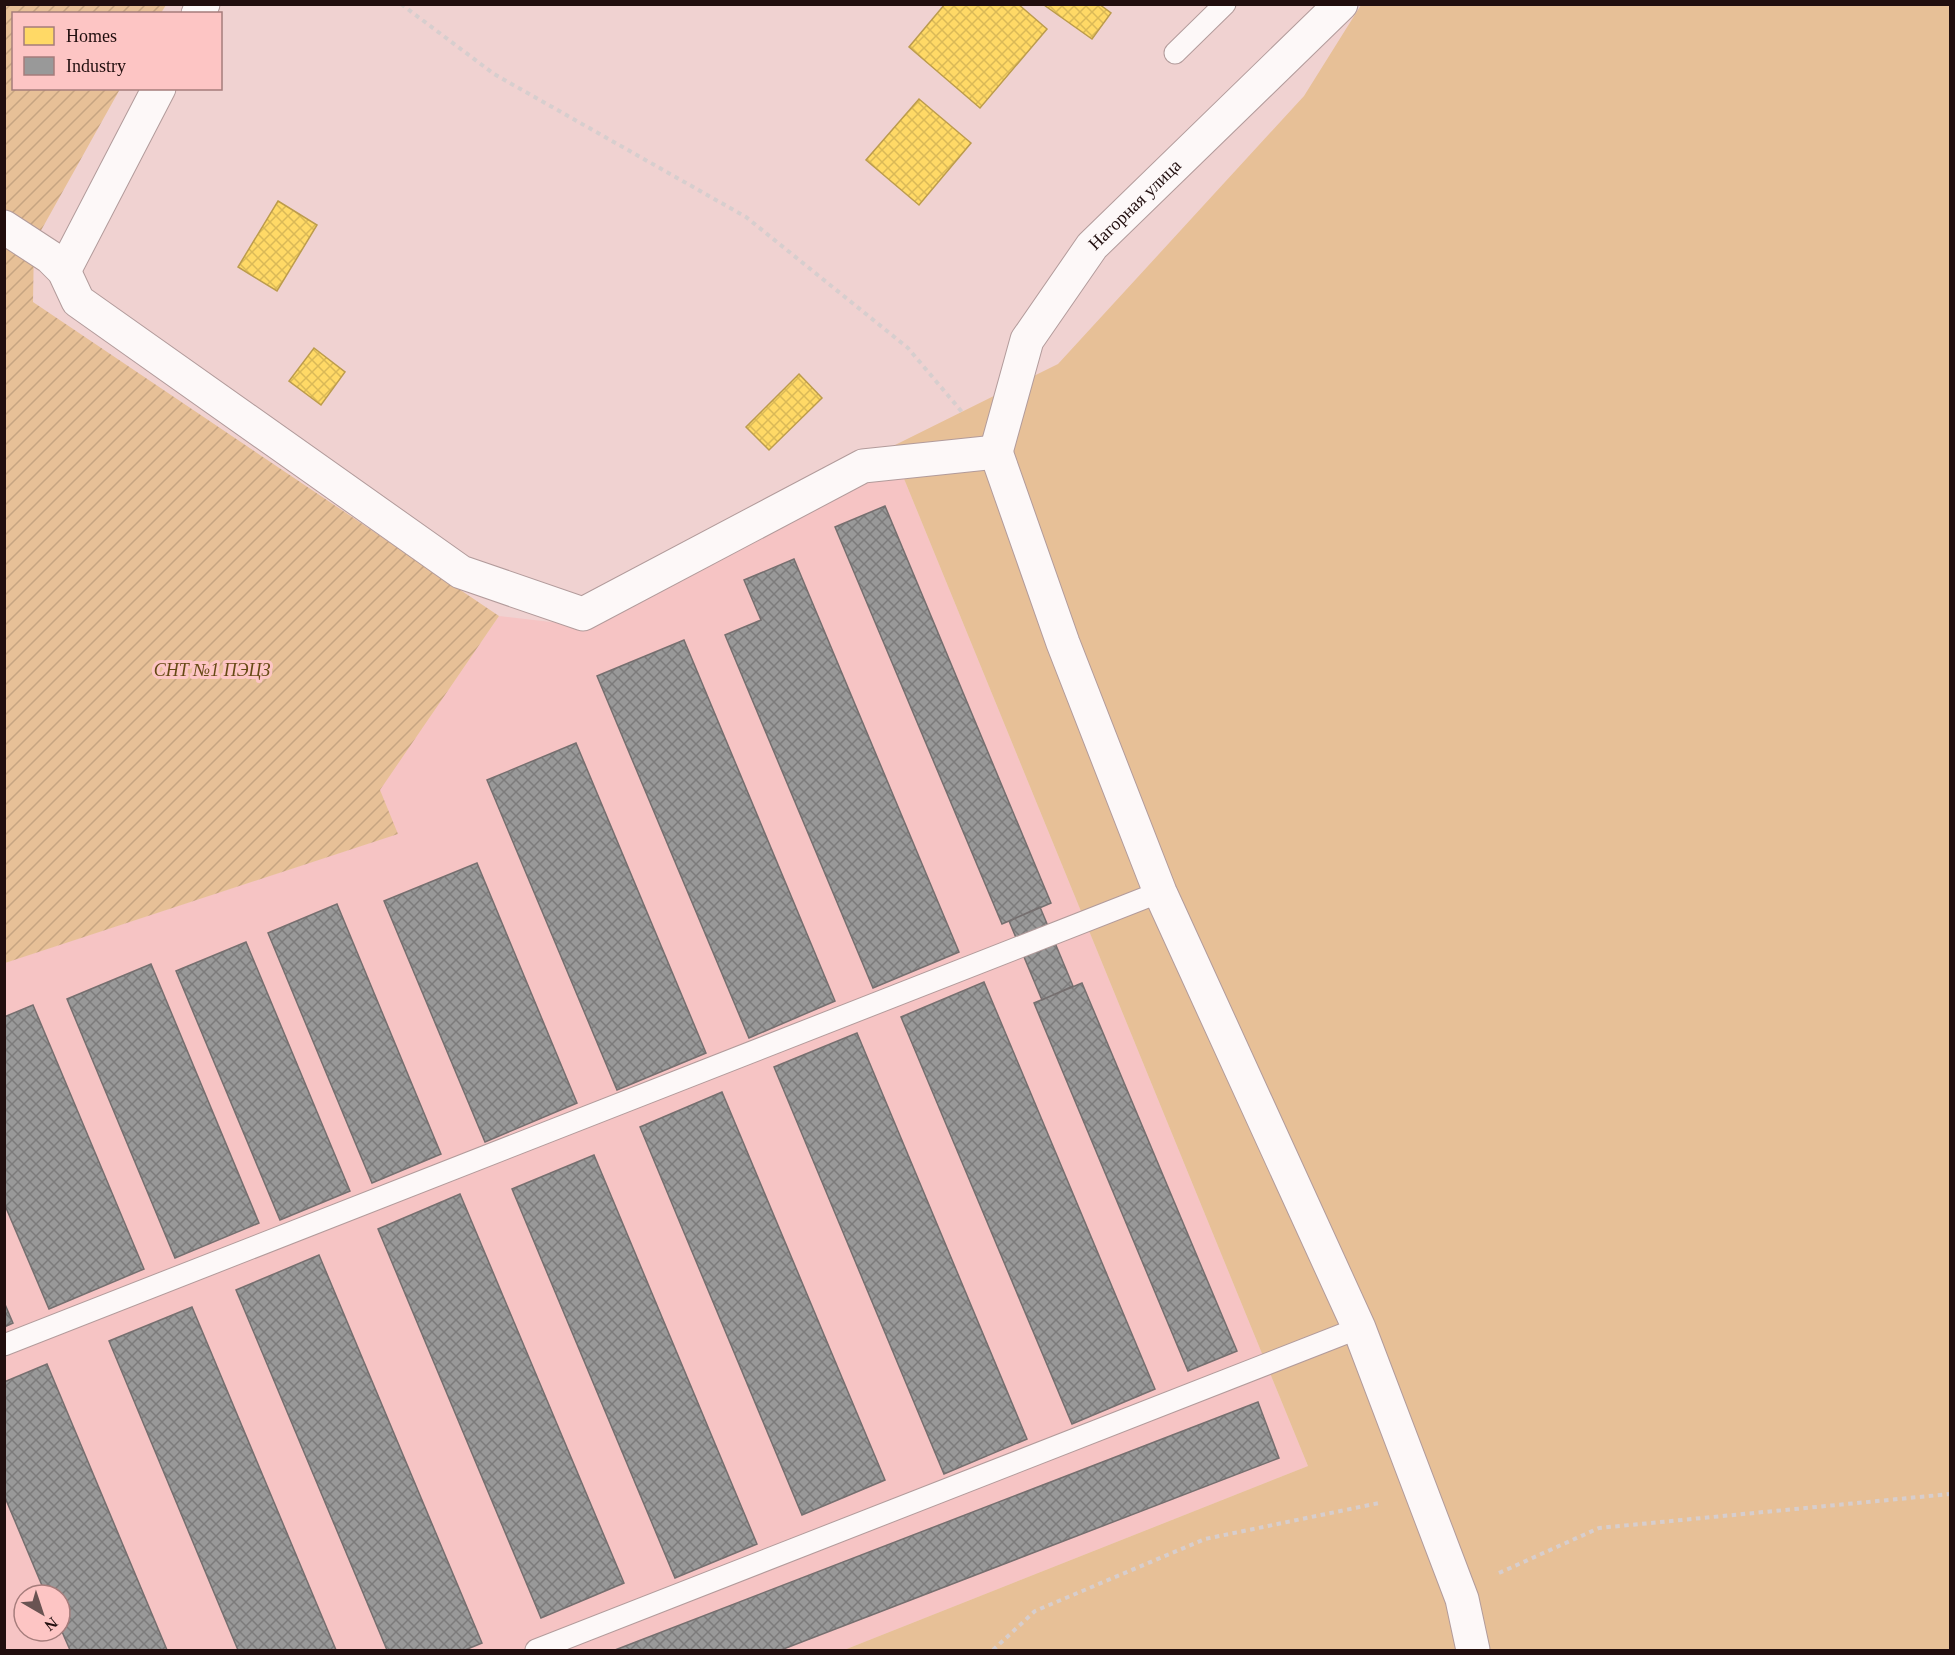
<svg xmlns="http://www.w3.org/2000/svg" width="1955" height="1655" font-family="Georgia,serif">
<defs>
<pattern id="garden-furrows" width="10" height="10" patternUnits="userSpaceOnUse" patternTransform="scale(1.5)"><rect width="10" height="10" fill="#e7c097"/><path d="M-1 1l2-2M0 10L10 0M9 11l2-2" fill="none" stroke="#c6a481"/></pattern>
<pattern id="homes-cross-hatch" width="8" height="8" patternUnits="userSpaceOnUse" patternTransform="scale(1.5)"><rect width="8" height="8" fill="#ffd966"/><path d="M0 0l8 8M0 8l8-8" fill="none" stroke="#dab957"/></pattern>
<pattern id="industry-cross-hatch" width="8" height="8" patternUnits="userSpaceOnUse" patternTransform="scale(1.5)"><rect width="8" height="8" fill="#999"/><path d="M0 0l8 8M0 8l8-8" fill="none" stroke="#7c7b7b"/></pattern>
</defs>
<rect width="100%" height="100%" fill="#f0d2d1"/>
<path fill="#f6c4c4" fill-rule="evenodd" d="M891,447L1308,1466L844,1650H5L4,963L397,834L379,790L499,616L585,626ZM24,1595H60V1631H24Z"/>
<path fill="#e7c097" d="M1361,5H1950V1650H844L1308,1466L891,447L1058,364L1304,96Z"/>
<path fill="url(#garden-furrows)" d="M4,5H166L161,13L14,14V88L120,89L34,243L33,302L499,616L380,790L398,834L5,963Z"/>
<path fill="url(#homes-cross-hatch)" stroke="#bc9c4c" stroke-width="1.5" d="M945,4H1018L1047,29L980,108L909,47Z
M1099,4L1111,13L1092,39L1044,5Z
M919,99L971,143L919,205L866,160Z
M278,201L317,225L277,291L238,267Z
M314,348L345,372L321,405L289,381Z
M799,374L822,398L769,450L746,427Z"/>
<path fill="url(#industry-cross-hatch)" stroke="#756f6f" stroke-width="1.5" d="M885,506L1051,903L1002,924L835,527Z
M794,559L959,952L873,988L725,635L761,620L744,580Z
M684,640L835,1001L749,1038L597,676Z
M576,743L706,1053L617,1090L487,780Z
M477,863L577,1103L485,1142L384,901Z
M337,904L441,1154L372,1183L268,933Z
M1040,907L1073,986L1042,1000L1009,921Z
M246,942L350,1191L280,1220L176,971Z
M151,964L259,1223L175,1258L67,999Z
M984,982L1155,1389L1072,1424L901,1017Z
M1082,983L1237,1351L1188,1371L1034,1003Z
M33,1005L144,1269L49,1309L4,1203V1017Z
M857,1033L1027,1439L944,1474L774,1067Z
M722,1092L885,1480L802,1515L640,1127Z
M594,1155L757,1544L675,1578L512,1189Z
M460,1194L624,1583L541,1618L378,1229Z
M319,1255L482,1643L465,1650H387L236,1290Z
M4,1302L13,1323L4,1327Z
M192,1307L336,1650H238L109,1341Z
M47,1364L167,1650H70L60,1627V1595H46L4,1495V1382Z
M1258,1402L1279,1458L781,1650H615Z"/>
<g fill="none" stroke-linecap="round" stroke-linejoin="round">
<defs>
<path id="lane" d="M1175,53L1225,4
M4,1345L1160,892
M536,1650L1359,1328"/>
<g id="street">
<path d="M198,14L203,4"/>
<path d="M4,227L50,257L64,271L78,301L461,572L583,614L863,466L996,452"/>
<path d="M64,271L159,88"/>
<path d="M996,452L1063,643L1160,892L1359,1328L1462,1599L1473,1650"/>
<path id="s1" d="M996,452L1027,340L1092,246L1341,4"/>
</g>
</defs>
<use href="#lane" stroke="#b29b9b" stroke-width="23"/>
<use href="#street" stroke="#b29b9b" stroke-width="35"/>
<path stroke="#d7cece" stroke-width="4" stroke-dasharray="4.5 4.5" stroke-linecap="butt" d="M401,4L494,74L746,217L908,348L962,412
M1499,1573L1599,1528L1950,1494
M993,1650L1035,1611L1205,1539L1379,1503"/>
<use href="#lane" stroke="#fdf8f8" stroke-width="21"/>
<use href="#street" stroke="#fdf8f8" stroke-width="33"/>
</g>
<g text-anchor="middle" stroke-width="6" stroke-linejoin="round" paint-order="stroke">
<g font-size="18" fill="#210e0e" stroke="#fdc5c4">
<text dy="6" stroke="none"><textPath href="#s1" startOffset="290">Нагорная улица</textPath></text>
</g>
<g font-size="18" font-style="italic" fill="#664914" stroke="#fdc5c4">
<text x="212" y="676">СНТ №1 ПЭЦЗ</text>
</g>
</g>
<rect width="1955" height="1655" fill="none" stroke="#210e0e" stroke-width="12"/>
<rect x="12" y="12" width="210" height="78" fill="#fdc5c4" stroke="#a57c7b" stroke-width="1.5"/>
<rect x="24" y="27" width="30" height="18" fill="#ffd966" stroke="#a57c7b" stroke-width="1.5"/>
<text x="66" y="42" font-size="18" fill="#210e0e">Homes</text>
<rect x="24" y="57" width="30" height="18" fill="#999999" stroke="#a57c7b" stroke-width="1.5"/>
<text x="66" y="72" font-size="18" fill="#210e0e">Industry</text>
<g transform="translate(42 1613) rotate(141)"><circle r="28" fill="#fdc5c4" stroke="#a57c7b" stroke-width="1.5"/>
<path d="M0-4.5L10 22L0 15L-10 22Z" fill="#695352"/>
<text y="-9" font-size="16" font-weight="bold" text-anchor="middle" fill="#210e0e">N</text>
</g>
</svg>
